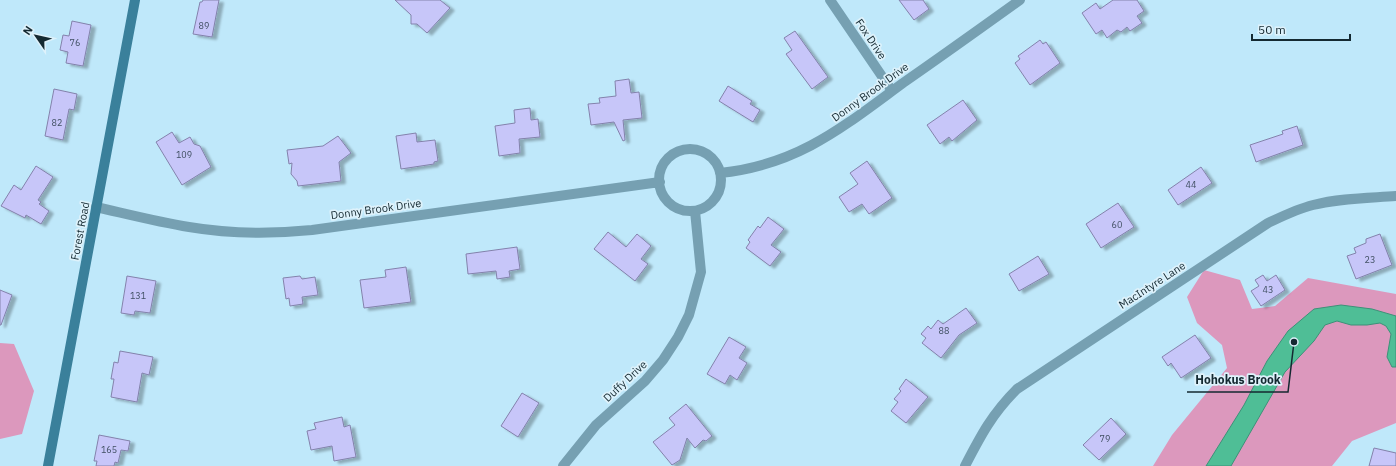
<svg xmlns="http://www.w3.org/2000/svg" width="1396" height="466" font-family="'IBM Plex Sans',sans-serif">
<defs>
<filter id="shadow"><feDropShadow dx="4.5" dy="2.5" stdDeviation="1" flood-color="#0004"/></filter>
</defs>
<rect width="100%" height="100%" fill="#bfe8fa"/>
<path fill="#dc98bd" d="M1204,270L1240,280L1252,309L1275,306L1308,278L1396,294V423L1352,441L1332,466H1153L1172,435L1227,368L1222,345L1197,323L1187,297Z
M0,343L14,344L34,391L22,434L0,439Z"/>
<path fill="#4fbe96" stroke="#3d9178" d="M1341,305L1372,309L1396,316V367H1392L1387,357L1391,334L1386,326L1380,323L1367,325H1351L1337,321L1325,325L1314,341L1285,372L1231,466H1206L1244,405L1267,361L1288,331L1314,309Z"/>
<path fill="#c7c6f9" stroke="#8382ab" filter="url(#shadow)" d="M203,0H219L212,37L193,34L200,2H202Z
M395,0H440L450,8L427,33L417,24H411V15Z
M899,0H923L929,9L914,20Z
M1113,0H1137L1144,11L1137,16L1142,23L1130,31L1127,27L1121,32L1117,30L1107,38L1102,30L1096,34L1082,13L1096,3L1100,9Z
M72,21L91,25L83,66L66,63L68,52L60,50L63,35L69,36Z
M795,31L828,77L812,89L786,54L792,50L784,38Z
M1040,40L1043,44L1046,42L1060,63L1030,85L1015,63L1020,59L1018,56Z
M629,79L631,93L639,92L642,118L623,120L625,140L623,141L614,122L591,125L588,104L600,103L599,98L616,96L615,81Z
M728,86L752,101L750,104L760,110L753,122L719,101Z
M54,89L77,94L74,110L69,109L63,140L45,136Z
M963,100L977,120L952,141L949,137L940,144L927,125Z
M530,108L531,120L538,119L540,137L519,139L520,153L499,156L495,126L515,123L514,110Z
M1297,126L1303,145L1256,162L1250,145L1283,134L1282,131Z
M172,132L179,143L190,137L194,144L200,146L211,167L182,185L156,142Z
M416,133L417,142L435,140L438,161L434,162V164L401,169L396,136Z
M338,136L351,153L339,162L341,181L298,186L297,181L291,174L292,163L289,164L287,150L323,146Z
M867,161L892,198L869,214L862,204L849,212L839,197L858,184L850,173Z
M36,166L53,177L38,200L41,202L39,204L49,211L41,224L26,215L25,218L1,206L14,185L21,190Z
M1201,167L1212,183L1178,205L1168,190Z
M1118,203L1134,227L1101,248L1086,224Z
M768,217L784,229L771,245L781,252L770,266L746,248L750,242L748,240L758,226L760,228Z
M608,232L626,247L637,234L651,246L641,259L648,264L635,281L594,249Z
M1380,234L1392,265L1356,279L1347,256L1356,253L1354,248L1366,243V239Z
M517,247L520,269L509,271L510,277L497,279L496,271L468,274L466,254Z
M1038,256L1049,274L1019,291L1009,274Z
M406,267L411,302L364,308L360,280L386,277L385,270Z
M1263,275L1267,281L1276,275L1285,290L1261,306L1251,291L1259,286L1255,280Z
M127,276L156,281L150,313L135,311L134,315L121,313Z
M300,276L302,279L315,277L318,295L302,297L303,304L290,306L289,298L286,299L283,278Z
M0,290L12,295L1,325H0Z
M966,308L977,323L959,335L941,358L922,343L926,338L921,334L928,326L931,329L938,320L943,324Z
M1195,335L1211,358L1181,378L1171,363L1168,366L1162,357Z
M729,337L746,347L739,358L747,363L737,380L730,375L725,384L707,374Z
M120,351L153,357L149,375L142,373L137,402L111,397L114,379H111L114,362L118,363Z
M906,379L928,397L906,423L891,411L898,402L894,399L901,391L899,389Z
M522,393L539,403L518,437L501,426Z
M686,404L712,436L706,441L703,440L695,448L687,438L680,460L672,465L653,442L675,425L669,418Z
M342,417L344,427L350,425L356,457L334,461L332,446L311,450L307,431L316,429L314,423Z
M1111,418L1126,434L1099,460L1083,445Z
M99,435L130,441L128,451L121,450L118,463L115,462L114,466H96L97,461H94Z
M1374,448L1396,453V466H1369Z"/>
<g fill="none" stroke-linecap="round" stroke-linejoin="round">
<path stroke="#76a0b2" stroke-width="10" d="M830,0L892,91
M659 180a31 31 0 1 1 62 0a31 31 0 1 1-62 0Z
M720,173C798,165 843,127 903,83C942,56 981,28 1020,0
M96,207C127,214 158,222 189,227C230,234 271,234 312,230L660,182
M563,466L596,425L645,381L663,360L678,337L689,315L701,272L695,211
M965,466C981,435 992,414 1017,389L1268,223C1283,216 1297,209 1313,205C1340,198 1369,198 1396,196"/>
<path stroke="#3a809b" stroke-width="10" d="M48,466L135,0"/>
</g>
<g text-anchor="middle" stroke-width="3.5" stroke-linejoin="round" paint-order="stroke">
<g font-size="9" fill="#415063">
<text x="204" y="29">89</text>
<text x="75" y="46">76</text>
<text x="57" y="126">82</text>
<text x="184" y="158">109</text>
<text x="1191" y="188">44</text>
<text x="1117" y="228">60</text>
<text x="1370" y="263">23</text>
<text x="1268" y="293">43</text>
<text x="138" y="299">131</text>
<text x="944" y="334">88</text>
<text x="1105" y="442">79</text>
<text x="109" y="453">165</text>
</g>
<g font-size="11" fill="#142931" stroke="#def2fb">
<text transform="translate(871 39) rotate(56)" y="4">Fox Drive</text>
<text transform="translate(870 92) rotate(-36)" y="4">Donny Brook Drive</text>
<text transform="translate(376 209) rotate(-8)" y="4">Donny Brook Drive</text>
<text transform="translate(80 231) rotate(-79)" y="4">Forest Road</text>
<text transform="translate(1152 285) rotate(-33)" y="4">MacIntyre Lane</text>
<text transform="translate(625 381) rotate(-43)" y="4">Duffy Drive</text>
</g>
</g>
<path fill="none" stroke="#142931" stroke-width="1.5" d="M1294 342L1288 392H1187"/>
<circle fill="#142931" stroke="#def2fb" stroke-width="1.5" cx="1294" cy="342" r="4"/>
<g font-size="12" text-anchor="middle" font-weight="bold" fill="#142931" stroke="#def2fb" stroke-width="3.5" stroke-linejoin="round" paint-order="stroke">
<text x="1238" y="384">Hohokus Brook</text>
</g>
<g transform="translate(36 36) rotate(304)" stroke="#def2fb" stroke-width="3" paint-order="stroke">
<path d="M0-3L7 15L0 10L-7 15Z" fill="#142931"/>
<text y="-6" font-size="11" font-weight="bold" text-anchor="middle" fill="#142931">N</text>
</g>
<path d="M1252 34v6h98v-6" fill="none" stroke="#142931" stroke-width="2"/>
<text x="1258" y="34" font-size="12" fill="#142931" stroke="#def2fb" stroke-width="3" paint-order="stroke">50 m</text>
</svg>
